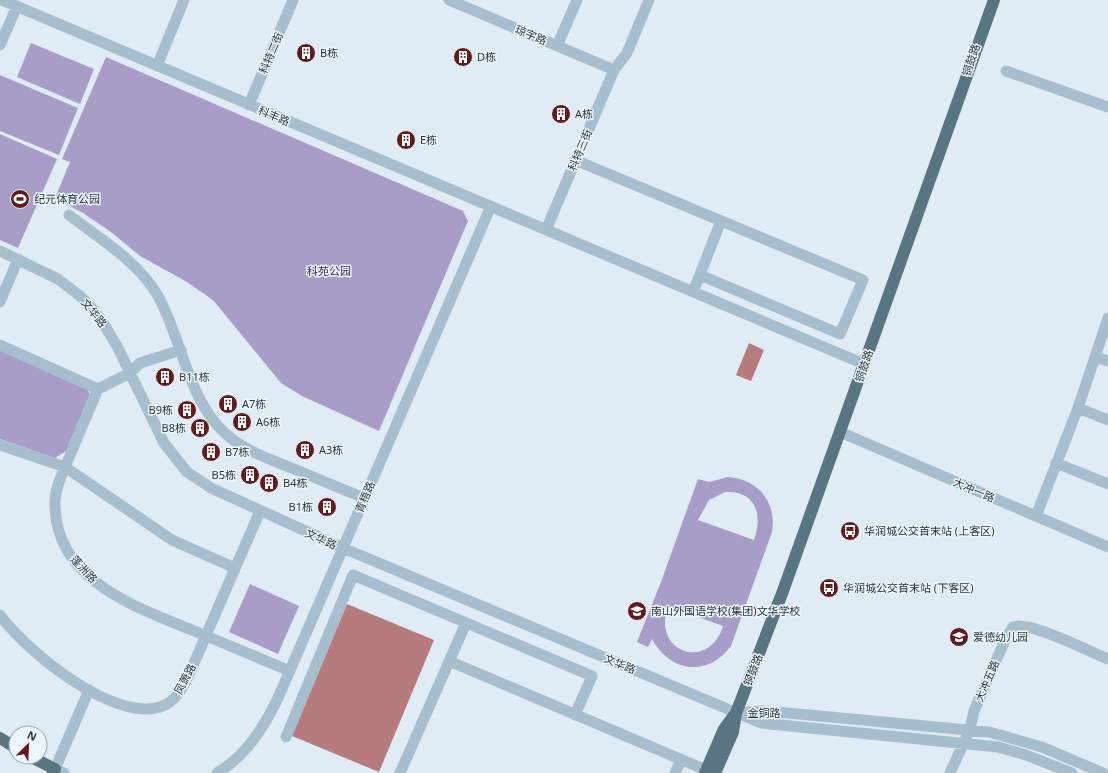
<svg xmlns="http://www.w3.org/2000/svg" width="1108" height="773" font-family="'Noto Sans','Noto Sans SC',sans-serif">
<rect width="100%" height="100%" fill="#dfecf6"/>
<path fill="#a89dc7" fill-rule="evenodd" d="M31,43L94,69L80,104L17,77Z
M106,57L463,211L468,221L379,431L302,396L281,383L213,300L187,282L140,256L111,232L83,213L55,198L70,162L62,159Z
M0,75L78,108L59,155L0,131Z
M0,134L57,159L18,248L0,240Z
M0,350L87,389L90,394L66,451L55,458L0,439Z
M728,477C758,479 777,502 772,532L731,646C707,678 670,672 652,639L648,647L637,642L661,582L698,479L709,482ZM725,492C756,490 763,515 754,540L698,520L709,500ZM668,606L723,626C709,672 651,653 668,606Z
M250,584L299,606L278,654L229,632Z"/>
<path fill="#b67b7d" d="M749,343L764,350L751,381L736,375Z
M347,604L434,640L379,772L292,736Z"/>
<g fill="none" stroke-linecap="round" stroke-linejoin="round">
<path stroke="#a6becd" stroke-width="11" d="M2,0L864,364
M449,0L614,70
M0,45L17,6
M557,46L577,0
M157,66L184,0
M1006,71L1108,107
M249,105L293,0
M575,160L863,280L840,334L700,275
M69,215C100,239 138,261 158,296C182,339 188,400 225,433C243,450 267,458 289,467C314,477 339,488 364,498
M546,230L614,70L627,53L649,0
M0,251L58,279L80,296L92,308L102,321L118,348L164,443L187,472L211,488L343,548L761,723L998,747L1026,755L1072,773
M693,292L721,221
M0,302L18,259
M0,345L98,389
M181,350L140,363L130,373L98,389C89,410 80,431 71,453C65,468 56,484 55,501C53,579 133,606 192,630C225,644 257,657 290,671
M1096,357L1108,361
M1078,408L1108,420
M840,432L1108,547
M0,445L65,467L172,540L235,568
M1056,463L1108,484
M1036,516L1078,408L1108,318
M0,615C26,651 118,727 165,705C177,699 182,688 188,677L260,511
M449,661L706,770
M738,713L762,711L788,713L989,732L1042,747L1103,773
M286,737L353,575L592,676L575,715
M64,773L55,769L89,690
M217,773C246,756 264,727 278,698L491,206
M400,773L466,623
M675,773L681,760
M950,773L970,729L974,711L1006,638L1013,627C1029,620 1090,652 1108,659"/>
<path stroke="#597680" stroke-width="12" d="M0,738L16,748
M31,757L55,769L53,773
M705,773L724,729L735,714
M715,773L733,732L736,713L783,591L994,0"/>
</g>
<defs>
<symbol id="building-disc" viewBox="-11 -11 22 22"><circle r="9.5" fill="#631a1b" stroke="#edf5fc"/><path d="M-4-6H4V6H1V3H-1V6H-4ZM-2.5-4.3h1.7v1.8h-1.7ZM.8-4.3h1.7v1.8H.8ZM-2.5-1h1.7V.8h-1.7ZM.8-1h1.7V.8H.8Z" fill="#fff"/></symbol>
<symbol id="stadium-disc" viewBox="-11 -11 22 22"><circle r="9.5" fill="#631a1b" stroke="#edf5fc"/><path d="M0-5a6.5 5 0 1 0 0 10a6.5 5 0 1 0 0-10ZM-3.5-1.8h7v3.6h-7Z" fill="#fff"/></symbol>
<symbol id="bus-disc" viewBox="-11 -11 22 22"><circle r="9.5" fill="#631a1b" stroke="#edf5fc"/><path d="M-5-6H5V4H4V6H2V4H-2V6H-4V4H-5ZM-3.5-4V0h7V-4ZM-3.5 1.2v1.5H-2V1.2ZM2 1.2v1.5H3.5V1.2Z" fill="#fff"/></symbol>
<symbol id="school-disc" viewBox="-11 -11 22 22"><circle r="9.5" fill="#631a1b" stroke="#edf5fc"/><path d="M0-5L7-2L0 1L-7-2ZM-4 1L0 2.5L4 1V4Q0 6-4 4Z" fill="#fff"/></symbol>
</defs>
<g fill-rule="evenodd">
<use href="#building-disc" x="295" y="42" width="22" height="22"/>
<use href="#building-disc" x="452" y="46" width="22" height="22"/>
<use href="#building-disc" x="550" y="103" width="22" height="22"/>
<use href="#building-disc" x="395" y="129" width="22" height="22"/>
<use href="#stadium-disc" x="9" y="188" width="22" height="22"/>
<use href="#building-disc" x="154" y="366" width="22" height="22"/>
<use href="#building-disc" x="217" y="393" width="22" height="22"/>
<use href="#building-disc" x="176" y="399" width="22" height="22"/>
<use href="#building-disc" x="231" y="411" width="22" height="22"/>
<use href="#building-disc" x="189" y="417" width="22" height="22"/>
<use href="#building-disc" x="294" y="439" width="22" height="22"/>
<use href="#building-disc" x="200" y="441" width="22" height="22"/>
<use href="#building-disc" x="239" y="464" width="22" height="22"/>
<use href="#building-disc" x="258" y="472" width="22" height="22"/>
<use href="#building-disc" x="316" y="496" width="22" height="22"/>
<use href="#bus-disc" x="839" y="520" width="22" height="22"/>
<use href="#bus-disc" x="818" y="577" width="22" height="22"/>
<use href="#school-disc" x="626" y="600" width="22" height="22"/>
<use href="#school-disc" x="948" y="626" width="22" height="22"/>
</g>
<g text-anchor="middle" stroke-width="3" stroke-linejoin="round" paint-order="stroke">
<g font-size="11" fill="#2a383c" stroke="#edf5fc">
<text transform="translate(531 35) rotate(23)" y="4">琼宇路</text>
<text transform="translate(271 53) rotate(-67)" y="4">科特二街</text>
<text transform="translate(971 60) rotate(-71)" y="4">铜鼓路</text>
<text transform="translate(274 116) rotate(23)" y="4">科丰路</text>
<text transform="translate(580 150) rotate(-67)" y="4">科特三街</text>
<text transform="translate(94 313) rotate(51)" y="4">文华路</text>
<text transform="translate(864 366) rotate(-71)" y="4">铜鼓路</text>
<text transform="translate(974 490) rotate(23)" y="4">大冲一路</text>
<text transform="translate(365 497) rotate(-67)" y="4">青梧路</text>
<text transform="translate(321 539) rotate(24)" y="4">文华路</text>
<text transform="translate(84 569) rotate(47)" y="4">蓬洲路</text>
<text transform="translate(620 664) rotate(23)" y="4">文华路</text>
<text transform="translate(753 670) rotate(-69)" y="4">铜鼓路</text>
<text transform="translate(185 679) rotate(-62)" y="4">凤萧路</text>
<text transform="translate(987 681) rotate(-67)" y="4">大冲五路</text>
<text x="764" y="717">金铜路</text>
</g>
<g font-size="11" fill="#2a383c" stroke="#edf5fc" text-anchor="start">
<text x="320" y="57">B栋</text>
<text x="477" y="61">D栋</text>
<text x="575" y="118">A栋</text>
<text x="420" y="144">E栋</text>
<text x="34" y="203">纪元体育公园</text>
<text x="179" y="381">B11栋</text>
<text x="242" y="408">A7栋</text>
<text x="173" y="414" text-anchor="end">B9栋</text>
<text x="256" y="426">A6栋</text>
<text x="186" y="432" text-anchor="end">B8栋</text>
<text x="319" y="454">A3栋</text>
<text x="225" y="456">B7栋</text>
<text x="236" y="479" text-anchor="end">B5栋</text>
<text x="283" y="487">B4栋</text>
<text x="313" y="511" text-anchor="end">B1栋</text>
<text x="864" y="535">华润城公交首末站 (上客区)</text>
<text x="843" y="592">华润城公交首末站 (下客区)</text>
<text x="651" y="615">南山外国语学校(集团)文华学校</text>
<text x="973" y="641">爱德幼儿园</text>
</g>
<g font-size="11" fill="#392a5e" stroke="#edf5fc">
<text x="329" y="275">科苑公园</text>
</g>
</g>
<g transform="translate(28 745) rotate(24)"><circle r="19" fill="#edf5fc" stroke="#9fa9af"/>
<path d="M0-3L7 15L0 10L-7 15Z" fill="#631a1b"/>
<text y="-6" font-size="11" font-weight="bold" text-anchor="middle" fill="#2a383c">N</text>
</g>
</svg>
